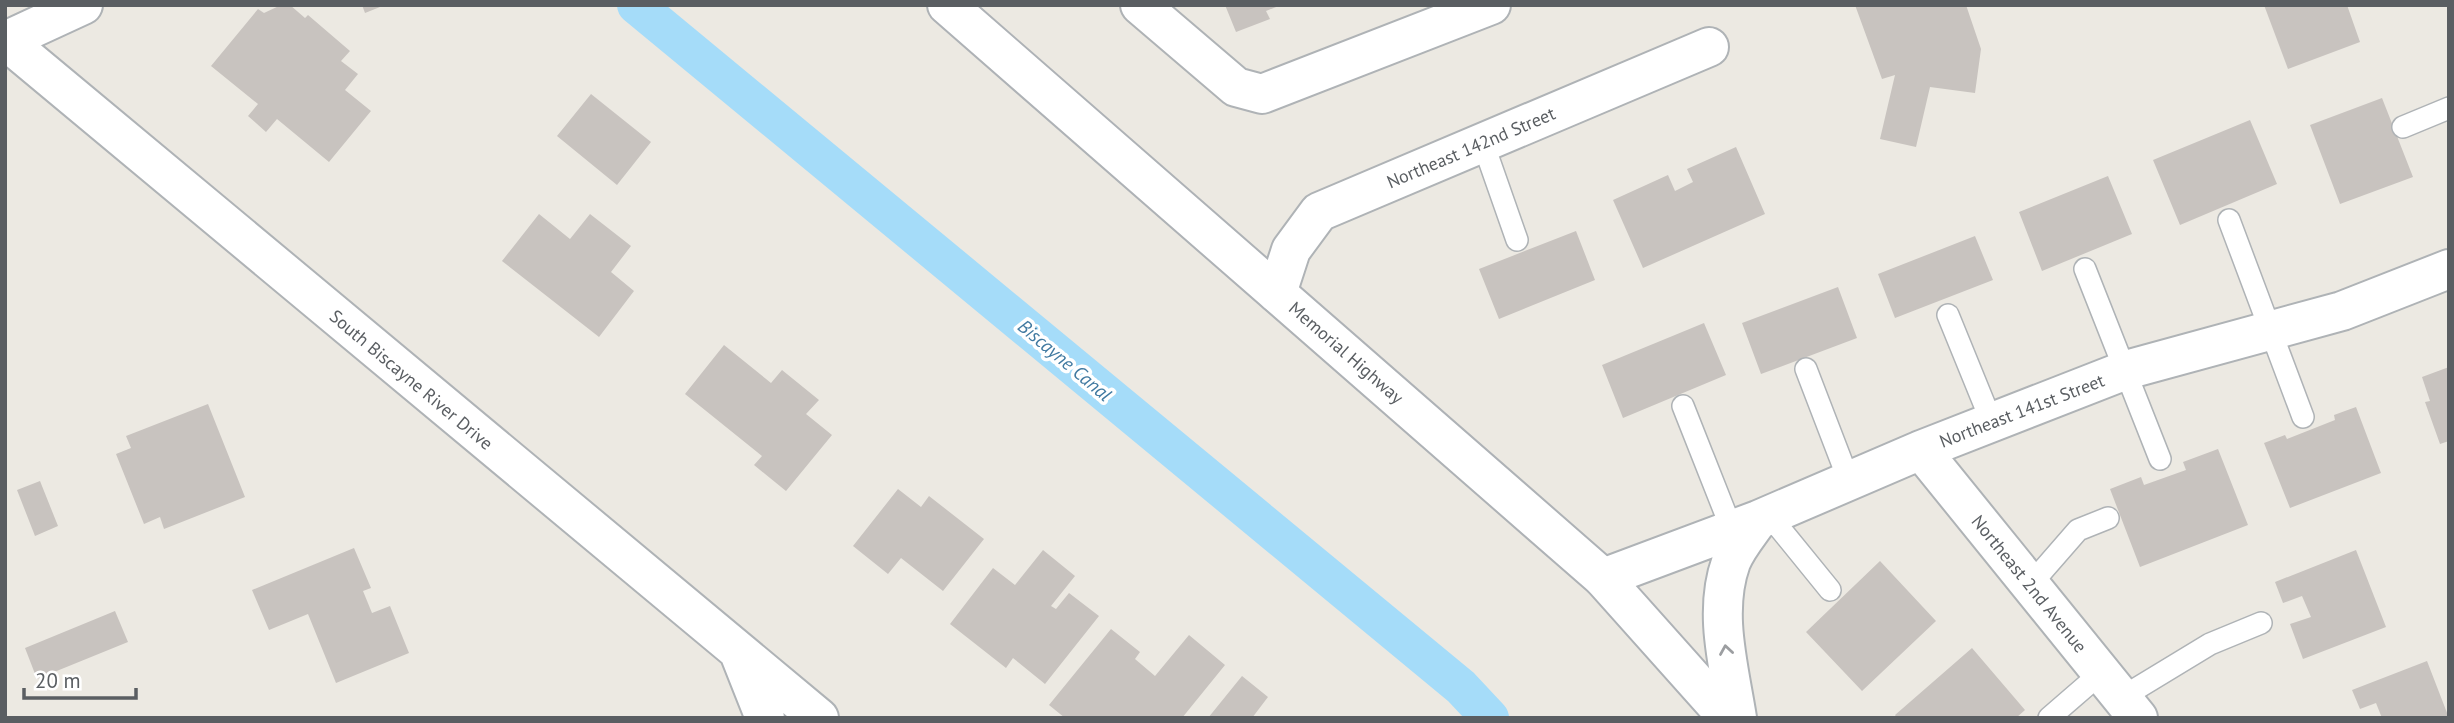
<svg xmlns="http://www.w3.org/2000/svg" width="2454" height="723" font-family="'PT Sans',sans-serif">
<rect width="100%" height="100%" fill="#ece9e2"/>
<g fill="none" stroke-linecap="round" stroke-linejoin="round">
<path stroke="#a5dcf9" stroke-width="38" d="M636,5L1461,687L1490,718"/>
</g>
<path fill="#c8c3bf" d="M281,5H290L305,18L308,15L350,51L341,61L358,74L345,90L371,111L329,162L277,119L266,132L248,116L258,104L211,66L258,9L264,13Z
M362,5H385L365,13Z
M1225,5H1281L1266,11L1270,19L1236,32Z
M1855,5H1966L1981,49L1975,93L1930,87L1916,147L1880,139L1895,75L1882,79Z
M2264,5H2347L2360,42L2288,69Z
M591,94L651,142L617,185L557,136Z
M2382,98L2413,177L2340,204L2310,125Z
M2250,120L2277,184L2180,225L2153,160Z
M1736,147L1765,214L1643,268L1613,200L1668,175L1675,191L1693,182L1687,169Z
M2108,176L2132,234L2042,271L2019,212Z
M539,214L570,239L590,214L631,246L611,272L634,291L599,337L502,261Z
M1576,231L1595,280L1499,319L1479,269Z
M1975,236L1993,280L1895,318L1878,274Z
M1838,287L1857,338L1761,374L1742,323Z
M1704,323L1726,375L1623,418L1602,365Z
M724,345L771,383L782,370L819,400L806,414L832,435L786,491L754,465L762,456L685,394Z
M2449,367V441L2440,444L2425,402L2430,401L2422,377Z
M208,404L245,497L164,529L160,517L144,524L116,454L131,448L126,436Z
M2356,407L2381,473L2290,508L2264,443L2285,435L2287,439L2335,420L2334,415Z
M2218,449L2248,525L2140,567L2110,489L2141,477L2144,485L2186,470L2183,462Z
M40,481L58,526L35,536L17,490Z
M898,489L921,507L929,496L984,539L943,591L901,558L888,574L853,546Z
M354,548L371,588L363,591L372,613L390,606L409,653L336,683L308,614L269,630L252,590Z
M1043,550L1075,576L1051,606L1056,609L1069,593L1099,616L1045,684L1013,658L1006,668L950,624L993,568L1015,585Z
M2356,550L2386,627L2303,659L2290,624L2311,617L2302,596L2283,603L2275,582Z
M1880,561L1936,621L1862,691L1806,632Z
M115,611L128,642L37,679L25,648Z
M1111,629L1140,652L1135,659L1155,676L1189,635L1225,665L1182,718H1065L1049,705Z
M1972,648L2025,710L2016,718H1897L1895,715Z
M2427,661L2449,718H2382L2376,703L2360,709L2352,690Z
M1242,676L1268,697L1252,718H1208Z"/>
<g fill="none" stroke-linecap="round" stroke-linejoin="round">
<defs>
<path id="lane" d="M2403,127L2449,108
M1483,143L1517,240
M2229,220L2303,417
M2085,269L2160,459
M1948,315L1992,423
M1806,369L1849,481
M1683,406L1732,530
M1769,515L1830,590
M2030,585L2078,530L2108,518
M2121,698L2210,644L2261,623
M2049,718L2101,673"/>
<path id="street" d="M1140,5L1236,87L1262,94L1491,5
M5,40L819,718
M5,41L83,5
M1277,293L1291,250L1319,212L1709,47
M1921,450L2138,718
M1603,578L1758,520L1921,450L2126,370L2342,311L2449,269
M740,655L765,718
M1737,718C1729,667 1713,612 1731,562C1737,547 1749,533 1758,520"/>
<path id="secondary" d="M947,5L1603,578L1728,718"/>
</defs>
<use href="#lane" stroke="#afb3b6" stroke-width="24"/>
<use href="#street" stroke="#afb3b6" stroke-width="42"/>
<use href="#secondary" stroke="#aeb2b6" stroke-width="42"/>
<use href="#lane" stroke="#fff" stroke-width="21"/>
<use href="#street" stroke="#fff" stroke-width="38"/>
<use href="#secondary" stroke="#fff" stroke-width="38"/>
</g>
<defs><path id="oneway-chevron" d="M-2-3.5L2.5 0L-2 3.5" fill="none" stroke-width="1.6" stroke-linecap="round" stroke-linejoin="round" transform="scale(1.75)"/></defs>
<use stroke="#9c9ea1" href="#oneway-chevron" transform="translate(1726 650) rotate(-99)"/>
<g text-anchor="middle" stroke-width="7" stroke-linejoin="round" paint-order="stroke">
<g font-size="18" fill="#5a5e62" stroke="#fff">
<text transform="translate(1471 148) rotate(-23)" y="6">Northeast 142nd Street</text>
<text transform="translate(1346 353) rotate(41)" y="6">Memorial Highway</text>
<text transform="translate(411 380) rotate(40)" y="6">South Biscayne River Drive</text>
<text transform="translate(2022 411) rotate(-21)" y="6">Northeast 141st Street</text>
<text transform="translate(2029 584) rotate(51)" y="6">Northeast 2nd Avenue</text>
</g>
<g font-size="19" font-style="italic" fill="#417aa1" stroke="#fff">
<text transform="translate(1065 360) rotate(40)" y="7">Biscayne Canal</text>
</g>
</g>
<rect width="2454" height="723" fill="none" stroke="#5a5e62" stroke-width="14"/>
<path d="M24 688v10h112v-10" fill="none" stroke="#5a5e62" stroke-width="3.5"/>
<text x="35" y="688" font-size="21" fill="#5a5e62" stroke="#ffffff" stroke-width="5" paint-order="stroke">20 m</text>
</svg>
